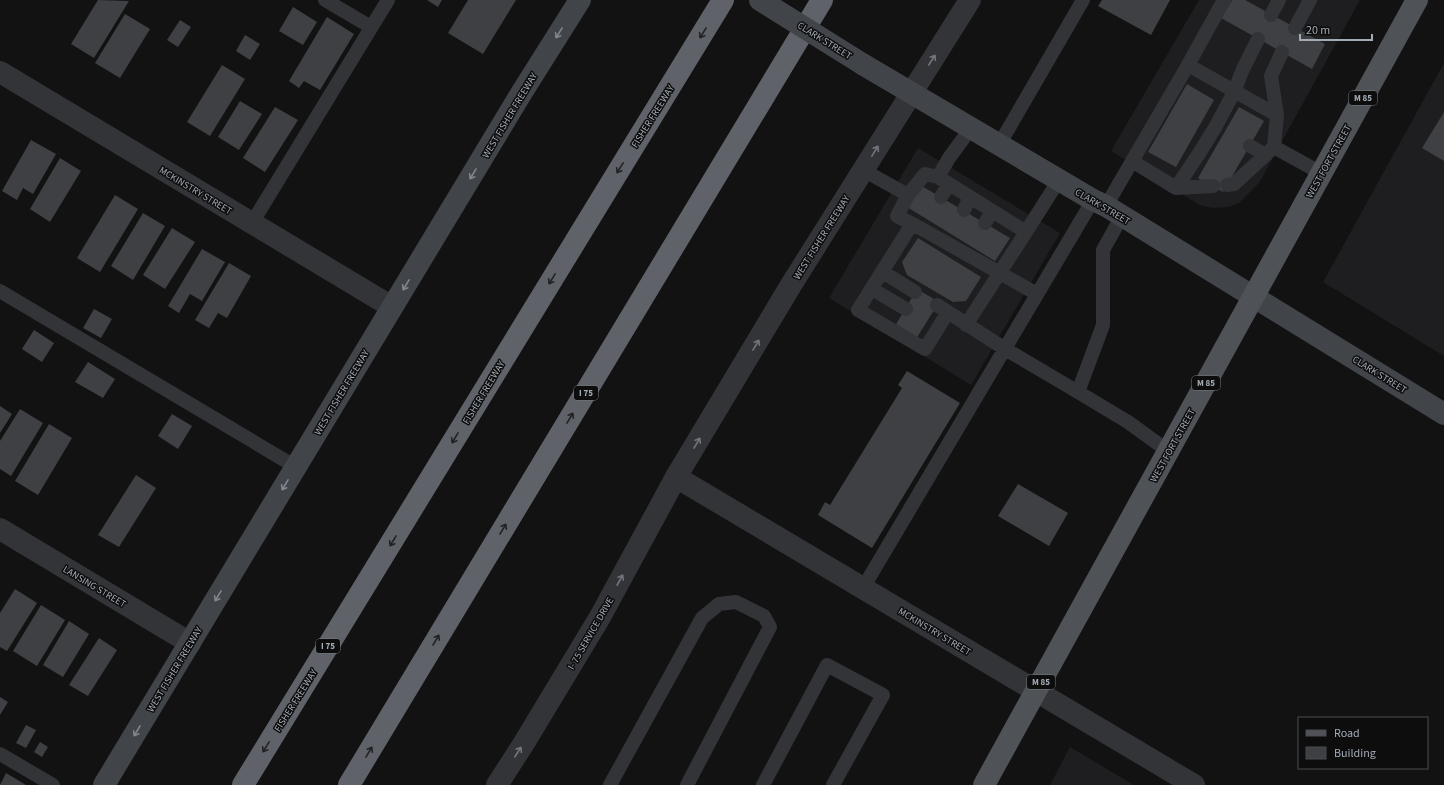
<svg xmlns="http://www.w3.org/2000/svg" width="1444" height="785" font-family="'Source Sans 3',sans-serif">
<rect width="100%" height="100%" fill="#121213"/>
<path fill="#1e1e20" d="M1199,0H1360L1259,183L1239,203L1228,207L1212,208L1200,205L1111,151Z
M1444,63V356L1323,282Z
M918,148L1060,233L971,385L829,298Z
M1070,747L1134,785H1050Z"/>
<path fill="#3e4043" d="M98,0L129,1L94,58L71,44Z
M427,0H442L438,7Z
M468,0H516L483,54L448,33Z
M1102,0H1170L1151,35L1098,6Z
M1232,0H1245L1325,44L1312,69L1221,18Z
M293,7L317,22L303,45L279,31Z
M125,14L150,29L120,78L95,63Z
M327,17L354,34L320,90L304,81L299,88L289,81Z
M180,20L191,27L178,47L167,40Z
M245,35L260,44L250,60L236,51Z
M222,65L245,79L210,136L187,122Z
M1187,84L1214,100L1176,167L1148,152Z
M240,101L262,114L239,150L218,137Z
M275,107L298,120L265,172L243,158Z
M1239,107L1264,121L1223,192L1198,178Z
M1444,112V161L1422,148Z
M31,140L56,154L33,194L23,188L17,200L2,191Z
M60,158L81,171L50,222L30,209Z
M920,185L1010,238L995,261L907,207Z
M115,195L138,209L100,272L77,258Z
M143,213L165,226L133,280L111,266Z
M172,228L195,242L165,289L143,275Z
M918,238L981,277L966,301L953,302L907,275L902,262Z
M202,249L225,262L202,301L190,294L179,313L168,306Z
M229,263L251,276L227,318L218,313L209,328L195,320Z
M917,289L939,302L916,339L895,326Z
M94,309L112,319L101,338L83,328Z
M34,330L54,343L42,362L22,349Z
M88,362L115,379L103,398L75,382Z
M907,371L960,403L872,548L818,515L825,502L830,505L902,388L898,385Z
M0,406L12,414L0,433Z
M20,409L43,423L11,476L0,469V441Z
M172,414L192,426L178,449L158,436Z
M49,424L72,438L38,495L15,481Z
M136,475L156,488L119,547L98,535Z
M1018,484L1068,513L1049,546L998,516Z
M15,589L37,603L7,651L0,647V613Z
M41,605L65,620L37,666L13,651Z
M69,621L89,634L63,677L43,665Z
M99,638L117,650L88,696L69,685Z
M0,697L8,702L0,715Z
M26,725L36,730L26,748L16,743Z
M40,742L48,747L42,757L34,752Z
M6,773L26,785H0Z"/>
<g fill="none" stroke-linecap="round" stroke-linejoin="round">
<path stroke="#333438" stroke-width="14" d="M325,0L371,27
M1271,15L1279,0
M1295,28L1310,0
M1188,65L1224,0
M1277,115L1271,76L1282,52
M971,128L949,158L938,177L1026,232L1059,180
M999,145L1083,0
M1250,146L1266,155
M1132,161L1176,188L1213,186
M863,170L908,195L897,216L922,229L1037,294
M1227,185L1234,184L1274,147
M1176,188L1200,152L1216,126L1234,92L1243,69L1258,39
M908,195L925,174L938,177
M941,197L949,184
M1106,206L1188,65L1277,115L1274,147L1321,173
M964,210L970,197
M1122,216L1103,250V325L1078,392L1128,422L1168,451
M252,223L388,0
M985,223L992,211
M912,224L858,310L925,349L948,312
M883,272L915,292
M872,289L906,309
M0,291L296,467
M937,305L1005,349L1078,392
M966,325L1026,232
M863,588L1093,200
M0,754L53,785
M610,785L702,618L719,604L736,602L764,616L770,627L687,785
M763,785L827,665L883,695L833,785"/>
<path stroke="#333438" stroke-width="22" d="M0,72L392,307
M676,477L1194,785
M0,529L190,643"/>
<path stroke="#333438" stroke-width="22" d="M497,785L524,743L600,617L676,477L791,285L970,0"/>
<path stroke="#414448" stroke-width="22" d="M864,65L1093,200L1106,206L1444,414
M104,785L522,92L580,0"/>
<path stroke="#4f5257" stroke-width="22" d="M984,785L1417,0"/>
<path stroke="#5f6369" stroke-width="22" d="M243,785L723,0
M349,785L822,0"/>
<path stroke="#414448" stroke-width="22" d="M760,0L864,65"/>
</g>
<defs><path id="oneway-shaft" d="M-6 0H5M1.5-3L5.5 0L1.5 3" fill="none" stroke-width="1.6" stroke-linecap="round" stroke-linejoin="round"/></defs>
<g stroke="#81878e">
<use href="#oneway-shaft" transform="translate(559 33) rotate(122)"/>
<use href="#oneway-shaft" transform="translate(473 174) rotate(121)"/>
<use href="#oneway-shaft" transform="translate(406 285) rotate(121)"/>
<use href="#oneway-shaft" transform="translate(285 485) rotate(121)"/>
<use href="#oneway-shaft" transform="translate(218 596) rotate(121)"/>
<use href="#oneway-shaft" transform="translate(137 731) rotate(121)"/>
</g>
<g stroke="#222225">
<use href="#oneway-shaft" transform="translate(703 33) rotate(122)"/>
<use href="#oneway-shaft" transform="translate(620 168) rotate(122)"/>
<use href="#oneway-shaft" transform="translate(552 279) rotate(122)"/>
<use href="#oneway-shaft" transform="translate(570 418) rotate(-59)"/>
<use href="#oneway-shaft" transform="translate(455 438) rotate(121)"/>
<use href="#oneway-shaft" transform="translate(503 529) rotate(-59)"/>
<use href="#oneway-shaft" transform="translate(393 541) rotate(121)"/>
<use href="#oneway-shaft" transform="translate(436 640) rotate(-59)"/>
<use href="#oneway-shaft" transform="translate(266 747) rotate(122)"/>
<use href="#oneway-shaft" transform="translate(369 752) rotate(-59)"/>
</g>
<g stroke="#71757c">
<use href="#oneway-shaft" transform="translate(932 60) rotate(-57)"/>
<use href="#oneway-shaft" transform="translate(875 151) rotate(-58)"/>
<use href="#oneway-shaft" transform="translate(756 345) rotate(-59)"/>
<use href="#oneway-shaft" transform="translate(697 443) rotate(-59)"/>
<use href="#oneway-shaft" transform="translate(620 580) rotate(-61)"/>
<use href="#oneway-shaft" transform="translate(518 752) rotate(-57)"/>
</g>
<g text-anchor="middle" stroke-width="3" stroke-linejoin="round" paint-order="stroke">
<g fill="#0d0d0e" stroke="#767c82" stroke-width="1">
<rect x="1349" y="91" width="28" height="14" rx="3"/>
<rect x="1192" y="376" width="28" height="14" rx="3"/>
<rect x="574" y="386" width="24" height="14" rx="3"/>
<rect x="316" y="639" width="24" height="14" rx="3"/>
<rect x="1027" y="675" width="28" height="14" rx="3"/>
</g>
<g font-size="9" font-weight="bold" fill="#a3abb4">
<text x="1363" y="101">M 85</text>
<text x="1206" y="386">M 85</text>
<text x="586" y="396">I 75</text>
<text x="328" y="649">I 75</text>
<text x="1041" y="685">M 85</text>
</g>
<g font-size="10" fill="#a3abb4" stroke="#0d0d0e">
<text transform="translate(825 40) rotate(32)" y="4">CLARK STREET</text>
<text transform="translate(509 115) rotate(-59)" y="4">WEST FISHER FREEWAY</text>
<text transform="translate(652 116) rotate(-58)" y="4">FISHER FREEWAY</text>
<text transform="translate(1328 161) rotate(-61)" y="4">WEST FORT STREET</text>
<text transform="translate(196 190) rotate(31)" y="4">MCKINSTRY STREET</text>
<text transform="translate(1103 206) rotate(30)" y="4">CLARK STREET</text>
<text transform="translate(821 237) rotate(-58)" y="4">WEST FISHER FREEWAY</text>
<text transform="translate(1380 374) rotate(32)" y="4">CLARK STREET</text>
<text transform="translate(341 392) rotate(-59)" y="4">WEST FISHER FREEWAY</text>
<text transform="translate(483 392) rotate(-59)" y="4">FISHER FREEWAY</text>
<text transform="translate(1172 445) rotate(-61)" y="4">WEST FORT STREET</text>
<text transform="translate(95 586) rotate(31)" y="4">LANSING STREET</text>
<text transform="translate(935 631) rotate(31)" y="4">MCKINSTRY STREET</text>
<text transform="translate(590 633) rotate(-60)" y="4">I- 75 SERVICE DRIVE</text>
<text transform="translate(174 669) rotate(-59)" y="4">WEST FISHER FREEWAY</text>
<text transform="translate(295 700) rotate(-58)" y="4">FISHER FREEWAY</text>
</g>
</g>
<rect x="1298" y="717" width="130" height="52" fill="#0d0d0e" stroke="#494c50"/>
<rect x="1306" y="730" width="20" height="6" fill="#4f5257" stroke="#494c50"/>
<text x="1334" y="737" font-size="12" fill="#a3abb4">Road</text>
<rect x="1306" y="747" width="20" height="12" fill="#3e4043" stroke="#494c50"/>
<text x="1334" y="757" font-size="12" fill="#a3abb4">Building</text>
<path d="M1300 34v6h72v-6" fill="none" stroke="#a3abb4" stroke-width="2"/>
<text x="1306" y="34" font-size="12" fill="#a3abb4" stroke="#0d0d0e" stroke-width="3" paint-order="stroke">20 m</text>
</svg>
